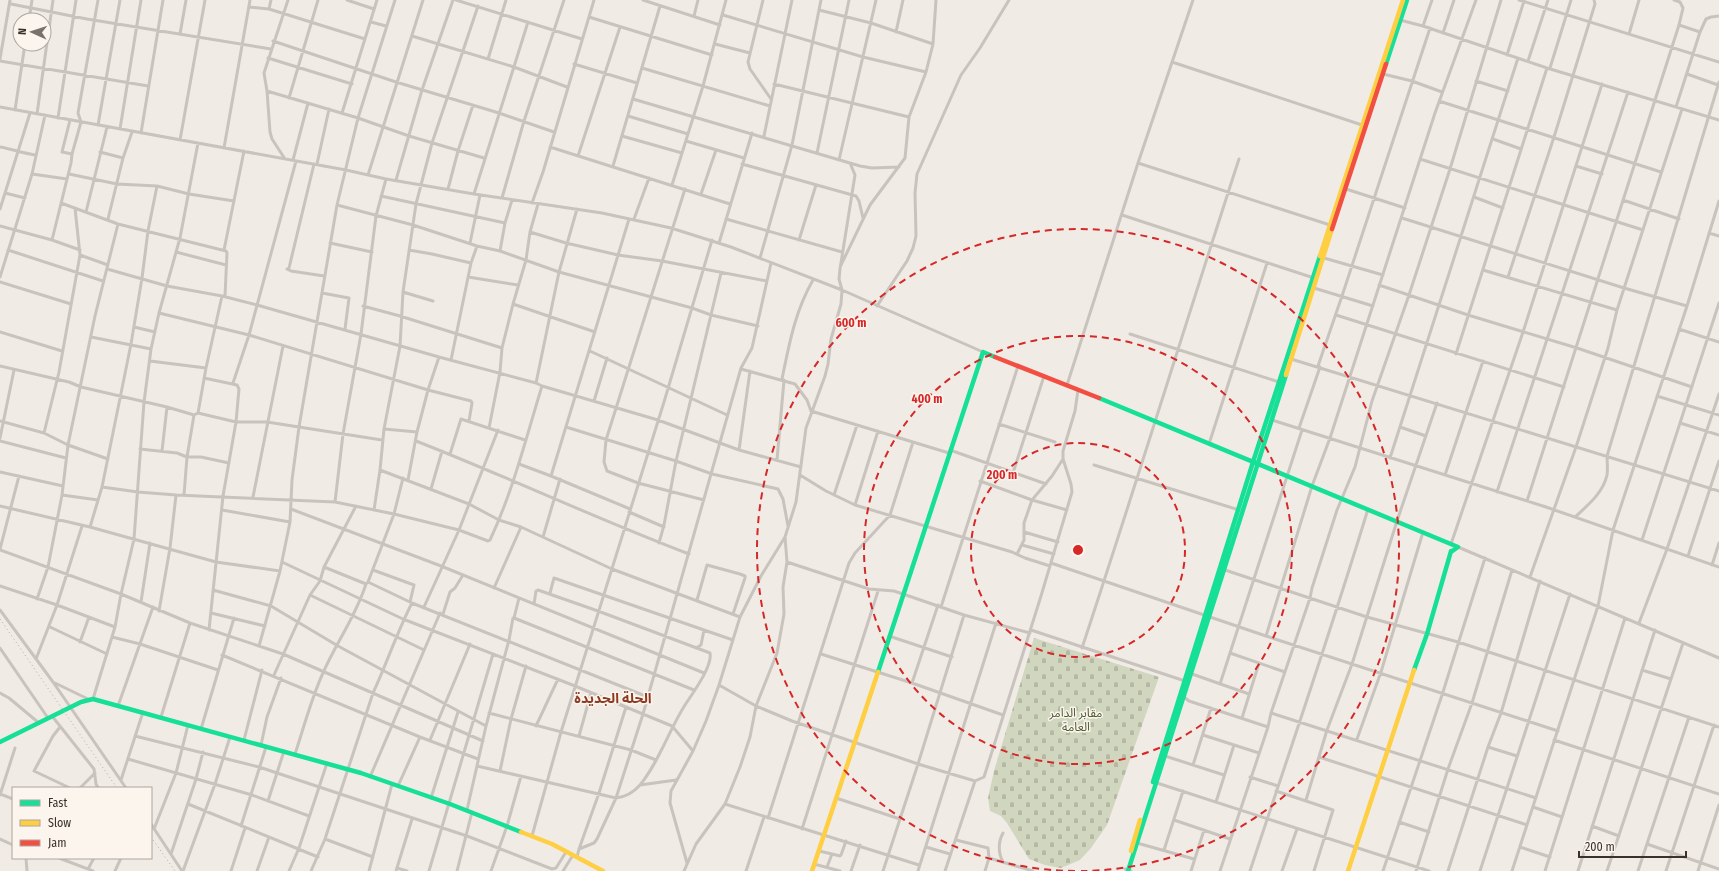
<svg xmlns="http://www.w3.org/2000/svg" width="1719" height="871" font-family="'Fira Sans Condensed','Noto Sans Arabic',sans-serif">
<defs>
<pattern id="cemetery-stones" width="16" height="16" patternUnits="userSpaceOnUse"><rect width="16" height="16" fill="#d1d6bf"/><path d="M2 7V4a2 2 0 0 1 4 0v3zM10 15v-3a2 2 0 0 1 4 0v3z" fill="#b4b8a4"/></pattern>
</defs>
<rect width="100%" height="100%" fill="#f0ebe5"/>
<path fill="url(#cemetery-stones)" d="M1034,638L1159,677L1107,825L1091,848L1080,860L1061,868L1045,865L1029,859L1007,823L1001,816L990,811L988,798L994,771Z"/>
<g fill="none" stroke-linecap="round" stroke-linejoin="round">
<path stroke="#c9c3be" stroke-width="3" d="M347,0L374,9
M456,0L582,39
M643,0L720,25
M763,0L748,62L750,69L771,99
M1519,0L1719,62
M11,4L87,19L271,49
M249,7L269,9L365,39
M269,9L271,0
M819,10L871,23L933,44
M723,15L863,57L926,72
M694,16L698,0
M589,17L712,55
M29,20L32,0
M1400,20L1423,26L1547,68L1719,120
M371,22L386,26
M1679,25L1700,32
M1423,26L1432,0
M896,32L903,0
M1443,33L1454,0
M180,34L186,0
M1629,34L1639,0
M412,36L514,67L567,87
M273,41L396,82L499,113L554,132
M715,44L750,53
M1507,55L1524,1
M268,58L352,84
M0,59L10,0
M488,59L506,0
M0,61L148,86
M1528,61L1548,0
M1172,62L1362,125
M574,64L637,83
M642,68L770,106
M1550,68L1571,0
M1383,74L1412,81L1442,92
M1687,74L1718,85
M1476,81L1508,91
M774,84L909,117
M267,91L358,118L409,136L484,158
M289,98L318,0
M633,99L860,166L872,168L899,167
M1439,101L1661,172
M0,107L346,170L386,179L474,194L602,213L671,228L731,247L842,290L983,352
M1676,107L1700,32L1706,19L1711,17L1719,16
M15,110L25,44
M342,113L377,0
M37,114L53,0
M628,116L688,134
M58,118L76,0
M98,125L120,0
M120,129L141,0
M141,133L163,0
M622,136L682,153
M764,136L792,0
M1493,139L1521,149
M180,140L205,0
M686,141L744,158
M0,147C12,149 22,153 35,155
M550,147L730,204
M224,148L250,0
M100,152L123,158
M817,153L849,0
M72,154L81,122L78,113L98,0
M578,156L620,27
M285,159L272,139L270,132L267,91L264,73L288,0
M1420,159L1643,230
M293,160L308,103
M839,160L876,0
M1138,163L1330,225
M314,164L289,268L287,269L291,271L324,276
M317,164L329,109
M742,164L856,196L859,201L863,218
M613,166L660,6
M1576,166L1602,174
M32,174L67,179
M69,174L117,184L157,186L189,194L234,201
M368,175L423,0
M396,180L422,90L453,0
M672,185L703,86L726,0
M448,189L458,151L473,105
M685,189L606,440L604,462L607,471L638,483L704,500
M1346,189L1405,208
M5,193L25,198
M474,194L528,22
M701,194L716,150
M381,196L505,223
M1474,197L1503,208
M502,198L524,121L564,0
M1623,200L1679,219
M61,203L118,224L226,251L227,253L225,296
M532,203L543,172L594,0
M337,205L413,225L477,246L500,251L559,272L692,308L711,315L758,326
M0,209L30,113
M86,212L107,127
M1122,215L1314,278
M1402,218L1624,288L1687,306
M108,219L123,158L132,132
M634,219L649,178
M726,219L842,252
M0,226L52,240L80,250
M530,232L566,243L618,255L662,261L767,281
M1709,233L1719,236
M52,240L71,163L72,154L62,152L70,120
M799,240L816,185
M330,243L372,252
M470,243L480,195
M719,243L752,133
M8,250L103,281
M224,250L244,151
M409,250L432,254L471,263
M500,251L505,223L512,200
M176,252L226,265
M80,255L108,265
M760,258L792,145L821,0
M1324,258L1383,275
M841,265L870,205L905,158L909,117L926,72L933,44L936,0
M107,269L167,286L222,296L257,305L439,357L536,383L542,386L658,420L739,450L801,467
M1483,270L1617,310
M0,277L32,174L45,115
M468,277L518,285
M1508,277L1554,137L1595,4L1594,0
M0,282L71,304
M1379,285L1468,315L1577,348L1692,387
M1314,288L1373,306
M403,292L433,301
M322,293L349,298L345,329
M513,304L595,332
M363,306L400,316L502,348
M877,306L907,261L913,248L916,236L915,193L917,174L961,75L980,48L1009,0
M159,313L249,335L428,390L471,401L472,403L469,421
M1336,315L1564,387
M134,327L155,332
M1679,329L1719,342
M0,332L62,351
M1130,334L1279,382
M91,337L151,349
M590,351L727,415
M1456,354L1547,68
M1291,359L1719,491
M451,360L471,263L477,246
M150,361L206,368
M0,366L69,382L81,387L167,407L194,415L198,413L236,422H267L382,440
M1318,366L1342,296L1430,28
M741,369L795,384L807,400L811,411L949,453
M204,378L237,385L239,389L236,422L223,496L209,630
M782,379C789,345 795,311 813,280
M233,383L249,335L296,161
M536,383L559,272L577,209
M1067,385L1138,163L1193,0
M1657,396L1719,415
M594,401L607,358
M198,413L206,368L222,296
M1272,420L1546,507L1719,567
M0,421L44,433L68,445L108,459
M1680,423L1719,435
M999,424L1055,442
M566,427L676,461L712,474L778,489L783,499L788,526
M1400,427L1426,436
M489,428L500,372L502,348L513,304L526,260L530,232L538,204
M1299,428L1320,367
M384,429L417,432
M44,433L59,372L80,255L75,208
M0,438L14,370
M0,441L66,458
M416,441C508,477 597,519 689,554
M1209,444L1267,263
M140,449L177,453L187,457H201L229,463
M739,450L750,371
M950,450L1046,484
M162,451L167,407
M450,454L461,419L525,440
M1390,458L1518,58
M777,460L784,380
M519,464L551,476L630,509
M1094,465L1239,510
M380,470L469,504L499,520L521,527L612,569L740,617
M0,472L63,486
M1013,473L1044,376
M800,475L826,491L855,505L1012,552L1025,558L1050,566
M1445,475L1483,361
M551,476L629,219
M408,480L417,432L428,390L439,357
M980,481L1032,500L1067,510
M102,487L138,492L176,495L335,502L394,514L459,530L488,541L490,540C513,491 526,438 542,386
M431,489L442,451
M1497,492L1628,92
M62,495L98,500
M184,495L187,457L194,415
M834,495L857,425
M253,497L283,346
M1527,501L1679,25L1683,8L1680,2L1674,0
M335,502L343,434L361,334L376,216L386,179
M855,505L878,431
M0,506L90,527L216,562L280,571
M291,509L441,566L704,673
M222,510L290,522
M374,510L380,470L384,429L400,346L403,292L416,204L432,143L478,6
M629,512L664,527
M1575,517C1588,505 1603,493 1607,475C1608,469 1607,462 1607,456L1719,82
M90,527L102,487L131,344L142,278L148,231L157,186
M1024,532L1058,542
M543,537L560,479
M1642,540L1719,303
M659,543L664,525L676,461L721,273
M1451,544L1523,332L1602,84
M1022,545L1054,554
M1458,547L1719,658
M0,549L19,476
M0,550L121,594L190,623L283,654L483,741
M1017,554L1024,540V523L1032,500L1052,476L1063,459
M1688,556L1719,461
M282,562L403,619L575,686L672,726L693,751
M787,562L869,589L894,591L903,594L964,615L1030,633
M1051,563L1266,636L1558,731
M1712,565L1719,543
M324,567L366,584
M373,570L414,585L410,602
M1225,570L1367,617L1458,642L1719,727
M1530,577L1576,447L1608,348L1617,310L1682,109
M368,582L412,603L648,697
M0,586L57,605L115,627
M494,588L521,527
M213,590L271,606L338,646L486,726
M550,593L554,578L704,630L701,645L696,648
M310,595L424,650
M37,599L48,567L62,495L68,445L95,316L118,224
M697,600L707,565L740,574L745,576V578L733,614
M141,602L150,543
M424,607L459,530L498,430
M941,607L1018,366
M0,610L53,682L126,788
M159,611L170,548L176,495
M211,613L265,626
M443,614L450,592L455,588L463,575
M514,618L694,690
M1639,623L1667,549L1719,394
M50,627L107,654
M704,630L733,640
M1031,630L1185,681
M889,636L952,657
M1266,636L1312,486L1330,438L1435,113L1476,0
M112,637L140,644L218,670
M80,642L89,617
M259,646L280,571L290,522L292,480L299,427L337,205L358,118L395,0
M0,648L48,718
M1082,648C1136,485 1186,322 1239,159
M1230,653L1285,672
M821,654L912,683L1003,715
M222,655L420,737L478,759
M36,659L57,605L82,526
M1642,670L1671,679
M1192,674L1249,694
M274,675L310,595L320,581L324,567L356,506
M55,683L88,699
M912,683L938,605
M1220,684L1302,430
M719,685L756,706L792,721L918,764L975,781L984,777L1041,596L1072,492L1071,484L1063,459V451L1075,411L1078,390
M0,693L9,698L39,723
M1184,697L1189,701L1268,727
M93,699L115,627L121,594L134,539L144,402L151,349L159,313L180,238L198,143
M118,706L153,607
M489,713L631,750L656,760
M1271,713L1536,798
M52,716L94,769L96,784L98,788
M161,717L190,623
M1242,718L1259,663
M536,726L558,679
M60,727L53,736L34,771L70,788
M201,729L234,618
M1203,735L1259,753
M135,736L259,767L467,836L552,869L556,868L566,852
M579,736L591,693
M1357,739L1381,672L1423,532
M244,740L262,670
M430,740L470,644
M1554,740L1719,794
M261,745L267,717L281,678
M1488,747L1517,756
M295,754C304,727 311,699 323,673C336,643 356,616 366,584L368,582L394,514L403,478
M1165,756L1224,775
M1319,757L1527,825
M128,759L252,795L309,816
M1193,765L1211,708
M477,766L616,798C626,797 633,793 640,785C659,762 669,730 685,705C692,694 713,666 710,653L598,611L538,590L536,591L534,604
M500,771L511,719L526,666
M370,777L440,613
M1250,777L1278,786
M121,780L143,712
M1157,783L1429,871
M640,785L676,780
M398,786L420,737
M80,788L95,773
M1276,791L1333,810L1314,871
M0,794L13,799
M0,795L15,748
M431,798L458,712
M836,798L900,819
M1306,800L1327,730L1352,664L1397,521L1437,403
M268,801L284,751
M1216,802L1234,745
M188,804L318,857
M725,804L919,865
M1533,807L1562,817
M467,810L486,726L509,640L513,618H514L519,598
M768,818L849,563L855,553L890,515L913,442
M1174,820L1230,839
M1399,822L1429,832
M151,824L182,871
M241,826L266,747
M1592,826L1619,836
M154,829L176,773L188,725
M802,829L878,591
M532,836L561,732L664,402L712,240
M0,839L13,845
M325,839L373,857
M956,840L988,848L989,858L985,871
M1137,843L1194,859
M1647,844L1719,869
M926,847L950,854
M1520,847L1550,857
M579,849L594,843L597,839L616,798L643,714L728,414L741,368L752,348L771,263
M1164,850L1183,791
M819,851L832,854
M171,854L196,779L203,752
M577,857L579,849L599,793L626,707
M26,858L27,871
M59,858L93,871
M989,858L1033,871
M1003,862C998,853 998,842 1003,833
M687,863L670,803L671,791L693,751L706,721L719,685L740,617L761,576L785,537
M814,864L840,871
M827,867L832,854L840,856L841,855L846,841
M397,868L407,871
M88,869L94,858
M1125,869L1131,871
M115,871L121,858
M183,871L215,784L230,737
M231,871L245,828
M257,871L269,837
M289,871L299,848L327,763
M311,871L325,839L373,693C387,663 397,632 412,603
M369,871L392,784
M396,871L412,819
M429,871L493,654
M457,871L472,812
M491,871L507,826L521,776
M563,871L573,855
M684,871L696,844L725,804L740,767L750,737L756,706L777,653L784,614L783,587L787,562L785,537L796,502L806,428L825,376L828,364L831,339L841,304L842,290L839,279L840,269L855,175L850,163
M746,871L764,817
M851,871L860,845
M883,871L918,764L964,615
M918,871L996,623
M945,871L975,781
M1191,871L1204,830
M1220,871L1268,727L1271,713L1310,598L1312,588L1337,510L1355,467L1372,401L1409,295L1450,169L1501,0
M1250,871C1290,750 1331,631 1368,509
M1282,871L1297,829
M1383,871L1443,692L1485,558
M1416,871L1448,769L1472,703L1512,570
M1448,871L1488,747L1501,713L1540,581
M1480,871L1570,594
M1512,871L1598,606L1613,530L1687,306L1719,201
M1545,871L1625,618
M1578,871L1655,630
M1607,871L1683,643
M1638,871L1689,717
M1666,871L1714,725
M1698,871L1719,805"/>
<path stroke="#16e098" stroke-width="4.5" d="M1386,64L1407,0
M1099,398L1458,547L1451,552
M1414,670L1427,634L1451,551
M878,672L983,352L995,357
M0,742L81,702L93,699L361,773L450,804L521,832
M1153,782L1253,462L1320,256
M1128,871L1286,375"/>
<path stroke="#ffcf43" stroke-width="4.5" d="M1320,256L1403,0
M1286,375L1332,229
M521,832L552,844L603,871
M1131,851L1140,820
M812,871L878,672
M1348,871L1414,670"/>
<path stroke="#f24e42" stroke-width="4.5" d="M1332,229L1386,64
M995,357L1099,398"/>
<path stroke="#b1aca8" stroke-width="1" stroke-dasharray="1 3" stroke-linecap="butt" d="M0,619L117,788
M151,837L175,871"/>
</g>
<g fill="none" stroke="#d62828" stroke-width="2" stroke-dasharray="7 5">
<circle cx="1078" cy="550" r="107"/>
<circle cx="1078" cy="550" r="214"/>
<path d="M1075 871A321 321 0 1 1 1081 871"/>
</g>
<g text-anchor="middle" stroke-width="3" stroke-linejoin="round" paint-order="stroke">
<g font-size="12" fill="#4a5a2e" stroke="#fbf5ee">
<text x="1076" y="717">مقابر الدامر<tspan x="1076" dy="14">العامة</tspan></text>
</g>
<g font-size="14" font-weight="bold" fill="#8c3b22" stroke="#fbf5ee">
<text x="613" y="703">الحلة الجديدة</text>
</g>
</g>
<circle cx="1078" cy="550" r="6" fill="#d62828" stroke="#fbf5ee" stroke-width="2"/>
<g font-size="12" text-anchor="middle" font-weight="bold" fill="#d62828" stroke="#fbf5ee" stroke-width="3" stroke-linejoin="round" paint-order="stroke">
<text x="851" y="327">600 m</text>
<text x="927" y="403">400 m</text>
<text x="1002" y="479">200 m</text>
</g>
<rect x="12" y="787" width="140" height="72" fill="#fbf5ee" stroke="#aea6a0"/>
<rect x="20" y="800" width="20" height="6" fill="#16e098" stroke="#aea6a0"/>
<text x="48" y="807" font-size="12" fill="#3b302b">Fast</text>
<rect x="20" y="820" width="20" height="6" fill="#ffcf43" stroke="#aea6a0"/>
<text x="48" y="827" font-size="12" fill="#3b302b">Slow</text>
<rect x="20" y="840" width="20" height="6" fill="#f24e42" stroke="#aea6a0"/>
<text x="48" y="847" font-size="12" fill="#3b302b">Jam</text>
<g transform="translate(32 32) rotate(273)"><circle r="19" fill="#fbf5ee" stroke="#aea6a0"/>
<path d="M0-3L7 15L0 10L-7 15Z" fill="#7a716c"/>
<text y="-6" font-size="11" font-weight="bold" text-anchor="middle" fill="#3b302b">N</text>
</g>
<path d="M1579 851v6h107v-6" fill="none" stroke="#3b302b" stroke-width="2"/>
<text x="1585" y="851" font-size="12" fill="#3b302b" stroke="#fbf5ee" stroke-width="3" paint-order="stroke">200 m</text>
</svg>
